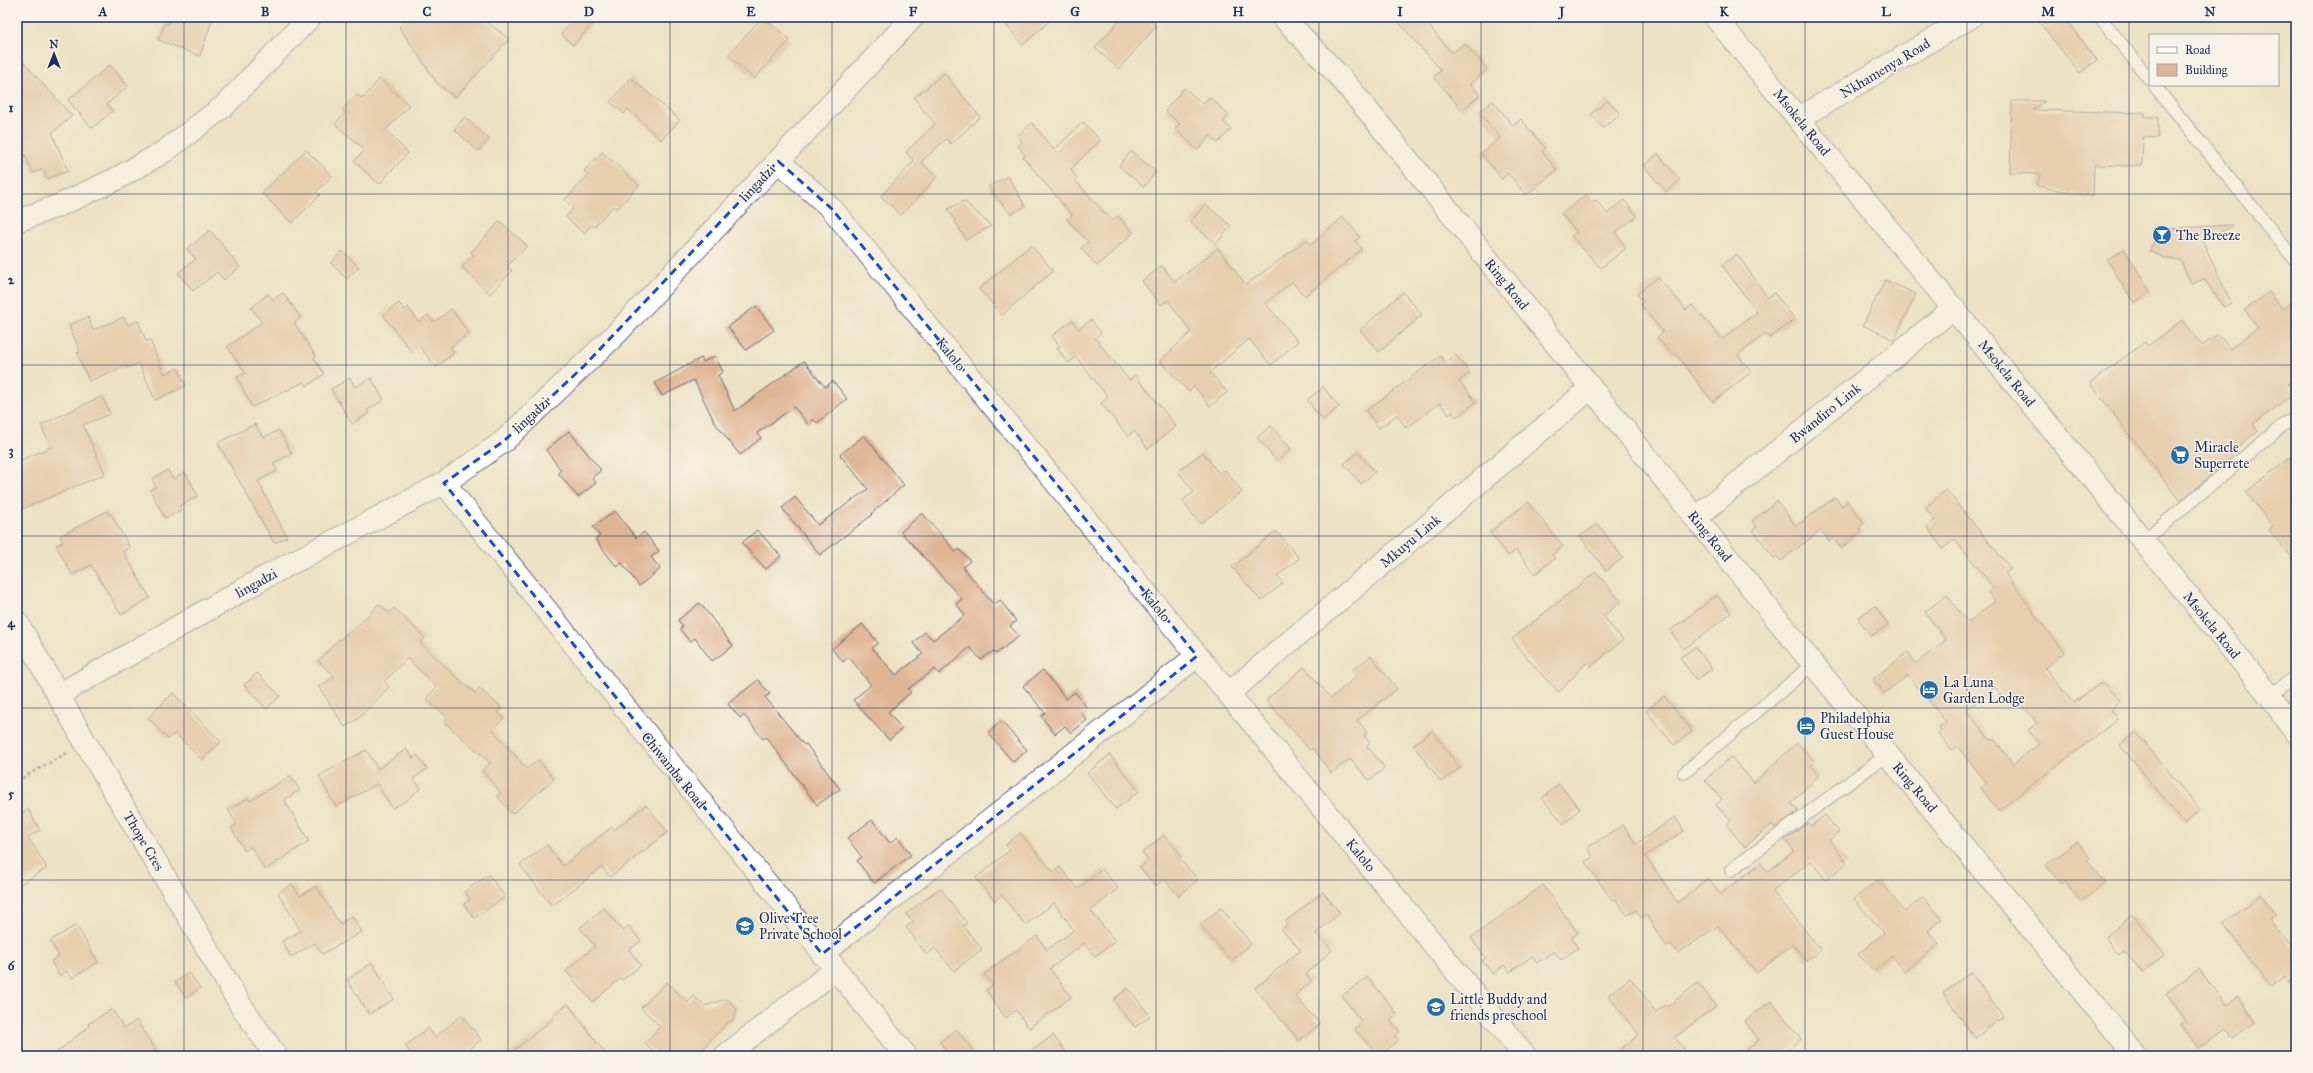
<svg xmlns="http://www.w3.org/2000/svg" width="2313" height="1073" font-family="'IM FELL Great Primer',serif">
<rect width="100%" height="100%" fill="#f7f3e8"/>
<filter id="ink" filterUnits="userSpaceOnUse"><feTurbulence type="fractalNoise" baseFrequency=".025" numOctaves="2"/><feDisplacementMap in="SourceGraphic" scale="8" xChannelSelector="R" yChannelSelector="G"/><feConvolveMatrix kernelMatrix="1 2 1 2 8 2 1 2 1" color-interpolation-filters="sRGB"/></filter>
<filter id="wash" filterUnits="userSpaceOnUse"><feTurbulence type="fractalNoise" baseFrequency=".012" numOctaves="4" result="noise"/><feDisplacementMap in="SourceGraphic" scale="16" xChannelSelector="R" yChannelSelector="G"/><feGaussianBlur stdDeviation="0.9" result="paint"/><feColorMatrix in="noise" values="0 0 0 0 0 0 0 0 0 0 0 0 0 0 0 0 0 1.4 0 .05"/><feComposite in="paint" operator="in"/></filter>
<g filter="url(#wash)">
<rect width="100%" height="100%" fill="#ede2c3"/>
<g id="blocks">
<path fill="#e0b594" fill-rule="evenodd" d="M172,17H213L200,56L158,40L165,23L169,24Z
M409,17H480L509,39L455,98L437,83L399,27Z
M577,17H599L573,45L561,34Z
M763,17L790,40L754,79L728,55Z
M999,17H1054L1023,45Z
M1122,17H1146L1156,26L1119,69L1095,48Z
M1394,17H1421L1452,53L1464,43L1487,69L1470,84L1480,95L1462,110L1434,77L1441,70Z
M2035,17H2063L2097,60L2080,73Z
M17,55L72,116L52,133L68,171L47,179L43,169L33,173L25,155L17,158Z
M110,65L128,86L107,104L113,111L92,128L68,100Z
M944,73L980,117L951,144L946,139L921,162L937,177L901,215L881,196L914,161L906,152L935,124L914,98Z
M631,78L680,120L661,140L628,109L624,114L610,102Z
M380,79L409,105L386,130L408,153L379,184L354,161L365,150L335,124L345,113L342,110L355,95L363,98Z
M1184,88L1203,104L1209,97L1229,115L1223,122L1231,129L1218,143L1210,136L1198,150L1175,129L1180,124L1165,111Z
M1608,100L1620,114L1603,128L1591,114Z
M1493,101L1513,126L1521,119L1545,148L1542,151L1557,170L1526,195L1508,173L1502,179L1481,153L1500,138L1479,112Z
M2012,101H2045L2033,110L2145,113V117H2158V138L2143,137L2142,166L2094,165L2093,197L2037,186L2040,174L2010,173Z
M465,117L489,139L478,151L454,129Z
M1083,122L1100,140L1071,169L1077,178L1075,180L1112,221L1118,216L1133,233L1097,266L1081,248L1088,242L1067,219L1072,215L1023,157L1025,155L1018,146L1022,142L1017,136L1032,123L1054,150Z
M306,150L332,176L316,192L320,195L292,223L262,193Z
M1131,151L1156,172L1144,187L1119,166Z
M602,152L639,185L617,209L613,206L594,227L592,225L584,233L566,217L573,208L565,200L588,175L584,171Z
M1658,154L1680,180L1666,192L1644,166Z
M1008,176L1025,206L1011,214L988,187Z
M1586,195L1592,202L1596,200L1607,214L1624,200L1637,216L1615,233L1626,248L1601,268L1571,236L1577,232L1561,214Z
M964,201L991,226L966,240L948,209Z
M1205,204L1231,226L1216,244L1190,222Z
M1343,217L1360,237L1355,241L1362,249L1305,296L1292,282L1265,303L1298,341L1271,365L1249,339L1210,372L1227,392L1210,406L1194,386L1189,392L1160,361L1191,332L1168,300L1161,305L1142,281L1162,266L1175,282L1218,248L1246,285L1306,240L1311,245Z
M500,221L527,246L507,266L512,271L490,294L462,267L474,255L471,252Z
M2231,225V227L2202,240L2231,303L2224,307L2204,279L2191,284L2181,260L2167,259L2149,251L2158,235L2167,229Z
M210,230L240,267L224,280L217,272L193,291L178,273L196,259L187,249Z
M1031,245L1053,271L1002,315L979,289Z
M2124,249L2151,292L2134,303L2107,260Z
M342,251L359,267L347,279L331,263Z
M1737,254L1768,298L1774,293L1795,319L1770,338L1766,333L1738,355L1751,372L1713,402L1675,353L1672,355L1657,337L1663,332L1641,305L1644,302L1637,294L1658,277L1686,310L1692,305L1722,339L1757,312L1722,265Z
M1885,280L1916,294L1894,340L1863,325Z
M1403,292L1422,315L1379,352L1360,330Z
M2269,292L2283,309L2296,299V378L2288,384L2295,393L2253,424L2258,431L2229,453L2232,457L2180,501L2090,383L2145,342L2148,346L2182,320L2202,346L2218,334L2230,349L2258,328L2245,310Z
M283,293L301,318L294,323L316,356L314,358L324,374L307,386L304,382L252,407L237,377L246,373L227,347L262,322L251,308L268,294L273,300Z
M399,303L404,310L408,307L419,322L428,315L434,322L451,309L469,333L450,347L454,353L436,367L419,346L412,352L383,315Z
M756,306L774,330L746,350L728,327Z
M88,317L93,330L124,317L128,325L138,321L146,341L150,340L164,374L178,368L186,386L155,400L139,363L127,368L126,366L89,381L77,353L80,352L69,325Z
M1072,320L1079,329L1091,320L1101,333L1095,338L1129,380L1135,375L1176,426L1148,449L1134,431L1128,436L1101,403L1108,397L1076,357L1068,363L1057,348L1060,346L1052,336Z
M1456,355L1470,373L1459,381L1476,402L1456,417L1452,412L1449,415L1440,403L1406,428L1397,415L1379,428L1366,411L1440,356L1446,363Z
M715,356L723,372L718,375L735,411L804,361L825,387L833,381L847,399L817,423L813,419L808,424L794,407L757,433L761,438L740,455L715,423L694,380L662,396L655,383L701,358L703,362Z
M350,378L355,387L371,378L384,400L367,410L369,413L352,424L331,389Z
M1323,387L1339,407L1323,420L1307,400Z
M102,396L110,414L83,425L105,474L17,511V462L51,447L41,425Z
M255,424L263,438L279,430L292,454L273,463L277,471L258,481L287,537L274,543L218,443Z
M1271,426L1291,449L1277,461L1257,438Z
M569,431L601,470L592,478L596,483L578,497L558,473L561,470L546,450Z
M864,435L904,485L871,514L872,515L820,555L782,508L795,497L818,525L868,489L840,455Z
M1203,452L1219,474L1225,470L1242,492L1200,524L1182,501L1194,492L1178,471Z
M1358,452L1375,472L1361,484L1344,464Z
M2296,453V564L2269,530L2273,526L2246,492Z
M168,470L173,479L185,472L198,496L179,506L181,510L165,518L150,490L156,487L152,479Z
M1946,490L2011,569L2005,573L2034,612L2033,613L2065,652L2045,668L2073,703L2103,682L2121,701L2111,710L2118,719L1998,811L1981,788L1987,783L1957,746L1952,750L1938,733L1941,731L1939,727L1946,722L1908,675L1884,693L1873,679L1908,652L1916,664L1946,640L1925,612L1947,595L1968,623L1995,601L1988,592L1994,588L1954,539L1943,549L1927,527L1935,520L1925,508ZM1995,687L2005,699L2013,693L2037,723L2028,730L2039,744L2013,764L1993,738L1990,740L1966,710Z
M1835,497L1842,506L1847,501L1864,523L1859,528L1862,531L1841,548L1833,538L1829,541L1821,530L1781,561L1777,556L1774,558L1753,530L1757,527L1752,521L1777,501L1796,526Z
M1528,502L1563,546L1552,555L1555,558L1535,574L1516,550L1508,556L1490,532Z
M107,511L109,515L111,514L130,548L123,551L150,598L121,615L91,565L72,575L56,545L63,542L60,536Z
M615,511L636,538L644,532L659,551L651,557L660,569L639,586L622,563L617,567L595,539L600,536L593,527Z
M922,513L956,552L959,549L970,561L963,567L994,605L1000,600L1016,621L1010,626L1019,636L996,654L993,651L981,660L970,647L939,674L935,669L908,689L911,692L888,712L902,729L889,740L853,700L871,685L849,657L843,662L832,649L862,624L878,643L872,648L896,675L923,654L913,643L925,632L933,640L965,615L956,604L962,599L901,532Z
M1598,524L1623,558L1606,571L1580,536Z
M757,530L781,556L766,569L742,543Z
M1276,531L1299,558L1277,576L1283,583L1261,601L1232,567Z
M1596,572L1621,602L1603,616L1623,640L1590,667L1586,663L1559,692L1540,673L1512,639Z
M1717,595L1731,613L1684,649L1670,631Z
M700,603L733,646L712,661L695,638L690,642L680,629L683,626L678,620Z
M379,604L389,613L394,608L425,638L420,643L451,672L475,693L479,688L501,707L497,712L504,718L493,730L527,769L538,760L554,779L512,814L497,796L501,793L482,770L491,763L444,722L448,718L426,699L437,687L407,658L384,682L389,687L359,718L345,727L319,687L335,676L318,661L339,639L340,640L350,630L352,632Z
M1875,606L1888,625L1871,636L1858,618Z
M1695,647L1712,669L1696,680L1680,658Z
M1371,656L1397,689L1357,720L1367,733L1364,735L1370,743L1367,746L1385,768L1369,780L1350,759L1331,773L1313,748L1310,750L1266,700L1304,667L1331,698L1357,676L1352,670Z
M1043,670L1066,699L1075,692L1087,708L1081,713L1087,720L1071,733L1065,726L1055,734L1041,716L1045,713L1023,686Z
M257,673L280,696L267,709L244,685Z
M758,680L770,694L765,697L804,745L806,744L840,789L817,805L766,737L763,739L744,715L740,718L728,704Z
M173,693L221,742L202,760L175,733L168,739L148,718Z
M1664,696L1692,731L1674,745L1646,711Z
M1001,721L1027,750L1013,762L988,733Z
M1432,731L1460,768L1441,782L1413,745Z
M2136,732L2200,810L2184,823L2120,745Z
M1797,743L1815,762L1810,766L1819,775L1791,803L1798,811L1775,828L1772,824L1745,847L1726,825L1731,821L1716,805L1722,799L1705,780L1731,757L1754,783Z
M406,749L413,758L417,755L427,769L413,779L421,788L406,801L392,808L377,784L336,807L319,776L366,750L378,769Z
M1110,755L1139,791L1116,809L1087,773Z
M290,776L300,790L284,800L309,841L265,870L251,847L245,851L231,828L237,824L228,810L248,798L250,801Z
M1559,784L1580,809L1564,824L1542,798Z
M646,805L668,832L610,877L602,867L552,906L520,865L547,845L563,866L612,827L614,830Z
M28,809L40,830L28,837L47,868L17,886V816Z
M1825,815L1839,832L1829,840L1847,863L1826,880L1811,861L1772,891L1821,950L1806,961L1793,944L1757,973L1718,926L1678,953L1671,944L1667,947L1646,915L1642,918L1636,910L1627,915L1615,898L1612,900L1585,862L1593,857L1587,848L1623,825L1636,844L1675,817L1684,831L1645,856L1678,903L1708,878L1721,894L1761,863L1767,872L1794,851L1785,840L1808,823L1811,826Z
M872,820L890,843L898,837L911,855L874,883L857,861L862,857L847,838Z
M1020,833L1053,872L1060,867L1078,889L1102,869L1118,888L1091,911L1115,941L1095,957L1084,943L1050,969L1071,997L1029,1028L1016,1010L1006,1018L986,990L993,985L984,974L1037,936L1047,950L1074,930L1054,903L1025,925L1002,895L995,901L976,878L1010,850L1006,845Z
M1164,835L1182,856L1179,858L1198,880L1179,896L1164,879L1156,886L1140,868L1148,860L1142,853Z
M2077,842L2090,858L2087,860L2105,883L2081,902L2065,881L2061,884L2046,865Z
M489,875L505,897L474,918L464,904L470,900L465,891Z
M1878,880L1905,912L1923,897L1942,919L1928,931L1939,944L1905,972L1892,956L1874,971L1858,954L1884,933L1854,899Z
M292,884L300,896L316,886L340,924L352,916L362,932L322,954L315,943L291,957L282,941L301,931L278,893Z
M1543,885L1578,933L1571,938L1578,948L1561,960L1554,951L1537,963L1532,956L1510,972L1504,965L1493,974L1482,961L1486,958L1471,938Z
M940,888L967,923L963,926L982,949L954,971L935,948L927,955L906,927L913,922L906,914Z
M1323,892L1340,913L1316,933L1332,950L1306,974L1312,981L1295,995L1320,1024L1299,1041L1255,988L1301,950L1282,930L1287,925L1285,922Z
M2260,895L2276,915L2270,919L2296,953V991L2285,976L2271,987L2223,924Z
M604,908L623,931L629,926L641,941L629,950L641,965L622,980L621,978L593,1002L566,971L595,946L580,928Z
M1221,908L1251,944L1231,961L1200,925Z
M2133,915L2164,955L2142,972L2124,950L2119,954L2105,937Z
M76,925L98,962L72,978L67,971L59,976L51,961L59,956L50,941Z
M372,963L394,999L369,1014L347,980Z
M2199,969L2226,1006L2238,997L2256,1022L2232,1038L2226,1029L2198,1048L2181,1024L2186,1021L2166,993Z
M1971,972L2003,1017L1975,1038L1943,993Z
M189,973L200,988L186,998L175,982Z
M1368,977L1397,1014L1390,1020L1400,1032L1395,1036L1398,1040L1380,1056L1354,1029L1362,1022L1342,996Z
M1630,978L1656,1012L1665,1005L1667,1007L1698,983L1716,1006L1675,1037L1689,1056H1613L1639,1035L1608,995Z
M667,982L688,1002L694,996L704,1006L727,999L737,1008L734,1020L728,1022L696,1056H659L645,1043L660,1026L641,1008Z
M1128,988L1150,1016L1135,1027L1113,1000Z
M1771,1001L1801,1039L1780,1056H1739L1759,1040L1745,1021Z
M568,1004L607,1056H507L554,1018L552,1016Z
M112,1009L124,1028L137,1020L159,1056H52L89,1026L88,1024Z
M462,1015L481,1040L461,1056H413L405,1046L428,1028L435,1037Z
M956,1029L977,1056H950L940,1042Z
M1053,1035L1069,1056H1025Z"/>
</g>
</g>
<g filter="url(#ink)">
<use href="#blocks" fill-opacity="0" stroke="#646e81" stroke-width="1"/>
<g fill="none" stroke-linecap="round" stroke-linejoin="round">
<defs>
<path id="service" d="M2100,17L2150,80
M2154,85L2296,261
M2143,541L2287,422L2296,420
M2270,696L2296,676
M1684,773L1813,664
M1731,870L1888,754"/>
<path id="minor" d="M1283,17L1340,77L1387,134L1813,664L2136,1056
M1715,17L2270,696L2296,732
M1799,118L1971,17
M778,161L832,209L1525,1056
M17,221L60,205L116,179L165,151L224,106L310,17
M444,483L906,1056
M1695,518L1954,308
M17,622L85,742L240,1004L276,1056
M1229,693L1591,388
M58,695L267,576L444,483L504,441L617,333L913,17
M822,954L1197,656
M725,1056L835,970"/>
</defs>
<use href="#service" stroke="#646e81" stroke-width="14"/>
<use href="#minor" stroke="#646e81" stroke-width="24"/>
<path stroke="#646e81" stroke-width="2.5" stroke-dasharray="3 3" stroke-linecap="butt" d="M17,781L67,753"/>
<use href="#service" stroke="#fff" stroke-width="12"/>
<use href="#minor" stroke="#fff" stroke-width="22"/>
</g>
</g>
<path d="M0 0H2313V1073H0ZM778,161L832,209L1197,656L822,954L444,483L504,441L584,366Z" fill="#ede2c3" fill-opacity=".55" fill-rule="evenodd"/>
<path fill="none" stroke="#1d4ed8" stroke-width="3" stroke-dasharray="8 5" stroke-linejoin="round" d="M778,161L832,209L1197,656L822,954L444,483L504,441L584,366Z"/>
<path fill="none" stroke="#1b2f5e" stroke-width="1" stroke-opacity="0.55" d="M184,17V1056M346,17V1056M508,17V1056M670,17V1056M832,17V1056M994,17V1056M1156,17V1056M1319,17V1056M1481,17V1056M1643,17V1056M1805,17V1056M1967,17V1056M2129,17V1056M17,194H2296M17,365H2296M17,536H2296M17,708H2296M17,880H2296"/>
<defs>
<symbol id="bar-disc" viewBox="-11 -11 22 22"><circle r="9.5" fill="#1f6fb2" stroke="#f7f3e8"/><path d="M-6-5H6L.8 .8V4.5H3.5V6h-7V4.5H-.8V.8Z" fill="#fff"/></symbol>
<symbol id="supermarket-disc" viewBox="-11 -11 22 22"><circle r="9.5" fill="#1f6fb2" stroke="#f7f3e8"/><path d="M-6-5.5h2.5l.6 2H6L4.5 2H-2.5L-4.4-4H-6ZM-1.5 3.2a1.3 1.3 0 1 0 .1 0ZM3 3.2a1.3 1.3 0 1 0 .1 0Z" fill="#fff"/></symbol>
<symbol id="hotel-disc" viewBox="-11 -11 22 22"><circle r="9.5" fill="#1f6fb2" stroke="#f7f3e8"/><path d="M-6-4.5h1.5V1H6V5H4.5V3h-9V5H-6ZM-4 0a1.8 1.8 0 1 1 3.6 0ZM.5 0V-2.5h3Q6-2.5 6 0Z" fill="#fff"/></symbol>
<symbol id="school-disc" viewBox="-11 -11 22 22"><circle r="9.5" fill="#1f6fb2" stroke="#f7f3e8"/><path d="M0-5L7-2L0 1L-7-2ZM-4 1L0 2.5L4 1V4Q0 6-4 4Z" fill="#fff"/></symbol>
</defs>
<g fill-rule="evenodd">
<use href="#bar-disc" x="2151" y="224" width="22" height="22"/>
<use href="#supermarket-disc" x="2169" y="444" width="22" height="22"/>
<use href="#hotel-disc" x="1918" y="679" width="22" height="22"/>
<use href="#hotel-disc" x="1795" y="715" width="22" height="22"/>
<use href="#school-disc" x="734" y="915" width="22" height="22"/>
<use href="#school-disc" x="1425" y="996" width="22" height="22"/>
</g>
<g text-anchor="middle" stroke-width="3" stroke-linejoin="round" paint-order="stroke">
<g font-size="14" fill="#1b2f5e" stroke="#f7f3e8">
<text transform="translate(1885 68) rotate(-31)" y="5">Nkhamenya Road</text>
<text transform="translate(1802 122) rotate(51)" y="5">Msokela Road</text>
<text transform="translate(757 183) rotate(-47)" y="5">lingadzi</text>
<text transform="translate(1507 284) rotate(51)" y="5">Ring Road</text>
<text transform="translate(951 354) rotate(51)" y="5">Kalolo</text>
<text transform="translate(2007 373) rotate(51)" y="5">Msokela Road</text>
<text transform="translate(1825 413) rotate(-39)" y="5">Bwandiro Link</text>
<text transform="translate(531 415) rotate(-43)" y="5">lingadzi</text>
<text transform="translate(1710 536) rotate(51)" y="5">Ring Road</text>
<text transform="translate(1410 541) rotate(-40)" y="5">Mkuyu Link</text>
<text transform="translate(256 583) rotate(-29)" y="5">lingadzi</text>
<text transform="translate(1156 605) rotate(51)" y="5">Kalolo</text>
<text transform="translate(2212 625) rotate(51)" y="5">Msokela Road</text>
<text transform="translate(674 770) rotate(51)" y="5">Chiwamba Road</text>
<text transform="translate(1915 787) rotate(50)" y="5">Ring Road</text>
<text transform="translate(144 841) rotate(59)" y="5">Thope Cres</text>
<text transform="translate(1361 855) rotate(51)" y="5">Kalolo</text>
</g>
<g font-size="14" fill="#1b2f5e" stroke="#f7f3e8" text-anchor="start">
<text x="2176" y="240">The Breeze</text>
<text x="2194" y="452">Miracle<tspan x="2194" dy="16">Superrete</tspan></text>
<text x="1943" y="687">La Luna<tspan x="1943" dy="16">Garden Lodge</tspan></text>
<text x="1820" y="723">Philadelphia<tspan x="1820" dy="16">Guest House</tspan></text>
<text x="759" y="923">Olive Tree<tspan x="759" dy="16">Private School</tspan></text>
<text x="1450" y="1004">Little Buddy and<tspan x="1450" dy="16">friends preschool</tspan></text>
</g>
</g>
<rect width="2313" height="1073" fill="none" stroke="#f7f3e8" stroke-width="44"/>
<rect x="2149" y="34" width="130" height="52" fill="#f7f3e8" stroke="#9fa5b1"/>
<rect x="2157" y="47" width="20" height="6" fill="#ffffff" stroke="#9fa5b1"/>
<text x="2185" y="54" font-size="12" fill="#1b2f5e">Road</text>
<rect x="2157" y="64" width="20" height="12" fill="#e0b594" stroke="#9fa5b1"/>
<text x="2185" y="74" font-size="12" fill="#1b2f5e">Building</text>
<g transform="translate(54 54)" stroke="#f7f3e8" stroke-width="3" paint-order="stroke">
<path d="M0-3L7 15L0 10L-7 15Z" fill="#1b2f5e"/>
<text y="-6" font-size="11" font-weight="bold" text-anchor="middle" fill="#1b2f5e">N</text>
</g>
<rect x="22" y="22" width="2269" height="1029" fill="none" stroke="#1b2f5e" stroke-width="1.5"/>
<g font-size="13" text-anchor="middle" font-weight="bold" fill="#1b2f5e">
<text x="103" y="16">A</text>
<text x="265" y="16">B</text>
<text x="427" y="16">C</text>
<text x="589" y="16">D</text>
<text x="751" y="16">E</text>
<text x="913" y="16">F</text>
<text x="1075" y="16">G</text>
<text x="1238" y="16">H</text>
<text x="1400" y="16">I</text>
<text x="1562" y="16">J</text>
<text x="1724" y="16">K</text>
<text x="1886" y="16">L</text>
<text x="2048" y="16">M</text>
<text x="2210" y="16">N</text>
<text x="11" y="112">1</text>
<text x="11" y="284">2</text>
<text x="11" y="455">3</text>
<text x="11" y="627">4</text>
<text x="11" y="798">5</text>
<text x="11" y="970">6</text>
</g>
</svg>
